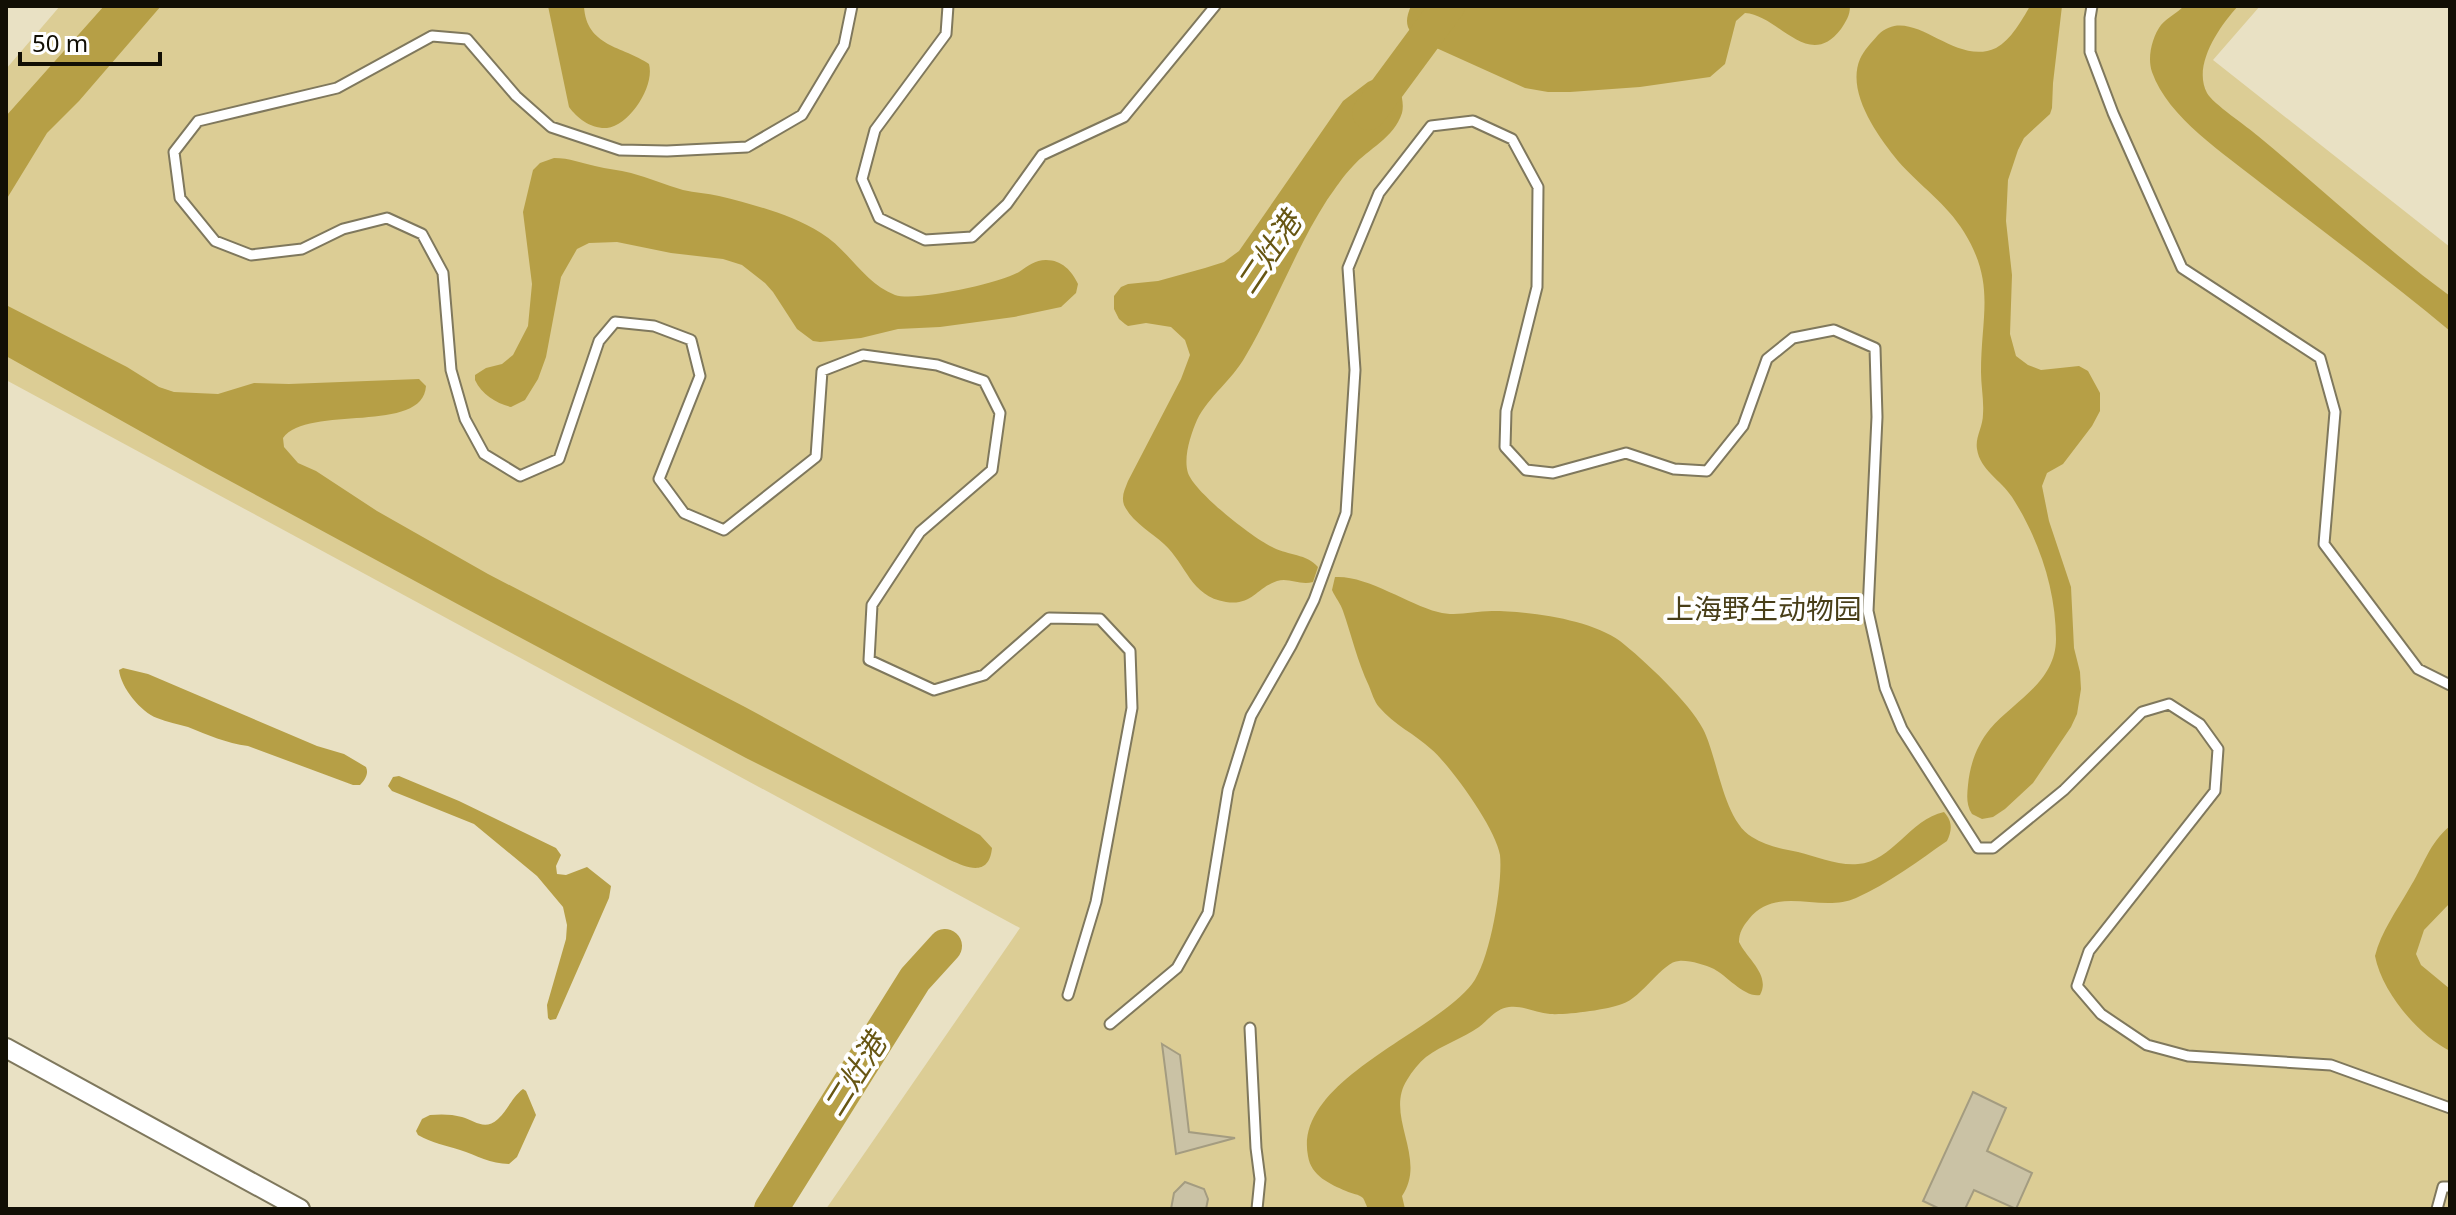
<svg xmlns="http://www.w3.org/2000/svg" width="2456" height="1215" font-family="'Noto Sans','Noto Sans SC',sans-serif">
<rect width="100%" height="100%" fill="#e9e1c4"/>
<path fill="#dccd95" d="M60,6H2260L2213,60L2450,247V1209H826L1020,928L6,380V69Z"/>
<path fill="#b69f46" d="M104,6H161L79,101L47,133L6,200V116Z
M548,6H584C586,47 623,46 649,64C655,86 630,125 607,128C591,129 577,118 569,107Z
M1411,6H1850C1850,16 1846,21 1841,29C1808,72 1779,15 1745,13L1736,21L1725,64L1710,77L1640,87L1570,92H1548L1525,88L1423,42C1407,32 1403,24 1411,6Z
M2030,6H2062L2053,83L2052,108L2050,114L2024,138L2018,150L2008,180L2006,221L2012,275L2010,334L2016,356L2028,365L2041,370L2079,366L2088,371L2100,393V411L2092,426L2063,464L2047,473L2042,486L2049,521L2071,587L2074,648L2080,672L2081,689L2077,714L2071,727L2033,783L2005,809L1993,817L1982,819L1972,814C1966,805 1967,795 1968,785C1970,764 1977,745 1990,729C2014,701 2056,682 2056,639C2056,590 2039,539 2012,497C2001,480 1980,470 1977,449C1975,437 1983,427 1983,414C1984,400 1981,386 1981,372C1981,315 1996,284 1964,232C1947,204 1919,185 1898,161C1877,135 1846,92 1860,59C1864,50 1872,42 1878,35C1912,2 1953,68 1996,48C2011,40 2022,20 2030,6Z
M2184,6H2238C2220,26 2192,65 2207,93C2212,103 2248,127 2258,136C2322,189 2383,247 2450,296V331C2389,280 2325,233 2262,184C2225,154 2168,118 2152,72C2147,58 2152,37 2161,25C2167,18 2177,13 2184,6Z
M1392,73C1399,83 1405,101 1402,113C1394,138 1368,149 1353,166C1343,176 1335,189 1327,200C1295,250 1275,306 1245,357C1232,380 1209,396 1197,420C1191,434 1183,457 1188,473C1195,493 1254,539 1274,548C1288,555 1307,554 1318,567L1313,582C1300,586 1289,577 1277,581C1256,588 1252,606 1226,602C1190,596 1187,565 1164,544C1151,532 1132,522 1124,505C1121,496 1125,489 1128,481L1181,379L1190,355L1185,340L1171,327L1146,323L1128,326L1125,324L1119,319L1114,309V296L1121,287L1128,284L1158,281L1205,268L1224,262L1239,251L1343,101L1368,82L1385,74Z
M554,158C570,158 581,163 595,166C607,169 619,170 631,173C649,178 666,185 683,190C695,193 707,193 719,196C755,205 790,214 821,233C849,250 864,283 895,295C916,302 1000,283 1019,272C1028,266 1035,260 1046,260C1062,260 1072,271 1078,284L1076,293L1061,307L1014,317L940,327L898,329L861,338L820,342L813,341L797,329L773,292L765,283L742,265L723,259L671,253L617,242L589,243L577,249L561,277L546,357L538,379L525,400L511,407C496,403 482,395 475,380V375L486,368L502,364L513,355L528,326L532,284L523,212L533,170L540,163Z
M6,305L127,367L159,387L174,392L218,394L254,383L289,384L419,379L426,386C423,435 308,404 283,438L284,447L298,463L316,471L377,511L488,574L745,707L980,835L992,848C989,877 968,868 950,860L746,758L463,607L206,468L6,356Z
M1335,577C1367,575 1407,604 1438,612C1456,617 1473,611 1492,611C1528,611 1590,619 1620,641C1643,659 1690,703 1703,729C1718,758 1723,820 1752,837C1766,846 1783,849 1798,852C1817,857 1839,866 1858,864C1892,862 1910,819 1944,812C1953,822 1952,830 1947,841C1918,861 1888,884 1856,898C1821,914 1777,884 1749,919C1743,926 1739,933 1739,942C1747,959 1771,975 1760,995C1745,998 1727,976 1714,969C1705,965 1689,960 1679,961C1663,961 1642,998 1622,1004C1606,1010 1567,1015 1550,1014C1536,1013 1523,1005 1509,1007C1497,1008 1488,1020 1479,1027C1463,1038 1442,1045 1426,1057C1419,1063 1412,1071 1407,1080C1384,1116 1428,1158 1402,1196L1405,1209H1368C1366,1205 1365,1201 1363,1198C1359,1194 1352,1194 1346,1191C1330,1184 1311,1176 1308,1156C1293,1081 1433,1034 1472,984C1490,961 1503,884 1500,855C1496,829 1451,766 1431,749C1415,734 1394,725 1379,707C1374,701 1372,693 1369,686C1357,660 1352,637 1343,611C1341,604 1335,597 1332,590Z
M123,668L148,674L317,746L344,754L366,767C369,774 365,780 360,785H353L248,746C226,743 208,735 188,727C178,724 167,722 157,718C141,712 121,688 119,670Z
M399,776L459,801L556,848L561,855L556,866L557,874L566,875L587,867L611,886L609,898L556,1019L550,1020L548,1018L547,1005L566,939L567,925L563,907L537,876L474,824L392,791L388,786L393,777Z
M2450,826V903L2424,930L2416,954L2421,965L2450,989V1051C2418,1035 2382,992 2375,956C2381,932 2397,910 2409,889C2423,867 2429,843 2450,826Z
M523,1089L526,1091L536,1115L517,1157L509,1164C491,1164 476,1155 460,1150C445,1145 432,1143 418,1135L416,1131L422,1119L430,1115C440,1114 452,1114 462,1117C475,1121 485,1131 498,1119C508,1110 512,1097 523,1089Z"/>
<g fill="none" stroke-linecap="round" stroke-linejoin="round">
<path stroke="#b69f46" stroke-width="34" d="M1369,113L1448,6
M771,1209L915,979L945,946"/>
</g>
<path fill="#cac2a5" stroke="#a49c80" stroke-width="2" d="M1162,1044L1180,1055L1189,1132L1235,1138L1176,1154Z
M1973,1092L2006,1108L1987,1151L2032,1173L2016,1209L1974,1190L1965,1209H1940L1923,1201Z
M1185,1182L1204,1189L1208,1199L1206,1209H1171L1174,1193Z"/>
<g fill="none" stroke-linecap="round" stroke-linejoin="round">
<defs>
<path id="lane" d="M852,6L844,45L802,115L747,147L667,151L620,150L551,127L516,96L467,39L432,36L337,88L198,121L174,152L180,198L215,241L251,255L302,249L343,229L387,218L422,234L443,273L451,370L465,419L484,454L520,476L559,459L599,341L615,322L654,326L691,340L700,376L659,479L684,513L724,530L816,457L822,371L863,355L937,365L984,381L1000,413L992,470L920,532L872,605L869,660L934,690L984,675L1049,618L1100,619L1130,651L1132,708L1096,902L1068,995
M948,6L946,34L875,130L862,179L879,218L925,240L972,237L1007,204L1042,155L1124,117L1215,6
M2092,6L2090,18V52L2113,113L2182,268L2320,358L2335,412L2324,544L2418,669L2450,685
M1110,1024L1177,968L1208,913L1228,790L1251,716L1291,646L1314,600L1346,513L1355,370L1348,268L1379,193L1431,126L1473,121L1512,139L1538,187L1537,287L1506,411L1505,447L1526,470L1553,473L1626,453L1674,469L1707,471L1743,426L1767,359L1793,338L1834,330L1875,348L1877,417L1868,611L1885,688L1902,729L1978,848H1993L2064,790L2142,712L2169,704L2200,724L2218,749L2215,791L2089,951L2077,986L2101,1014L2147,1045L2188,1056L2331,1065L2450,1108
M1250,1028L1256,1148L1260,1179L1257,1209
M2437,1209L2443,1187H2450"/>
<path id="street" d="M6,1048L300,1209"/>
</defs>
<use href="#lane" stroke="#7f785d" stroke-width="13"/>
<use href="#street" stroke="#7f785d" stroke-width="22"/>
<use href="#lane" stroke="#fff" stroke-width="9"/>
<use href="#street" stroke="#fff" stroke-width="18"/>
</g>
<g text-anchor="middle" stroke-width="8" stroke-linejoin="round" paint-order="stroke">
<g font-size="28" fill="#483e18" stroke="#fff">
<text x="1764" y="619">上海野生动物园</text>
</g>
<g font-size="30" font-style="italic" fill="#675613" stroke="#fff">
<text transform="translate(1269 253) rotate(-56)" y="10">二灶港</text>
<text transform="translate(855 1075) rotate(-58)" y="10">二灶港</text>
</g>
</g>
<rect width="2456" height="1215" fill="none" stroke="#120f05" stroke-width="16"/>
<path d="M20 52v12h140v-12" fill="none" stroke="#120f05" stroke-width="4"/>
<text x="32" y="52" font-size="24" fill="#120f05" stroke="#ffffff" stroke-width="6" paint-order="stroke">50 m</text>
</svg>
